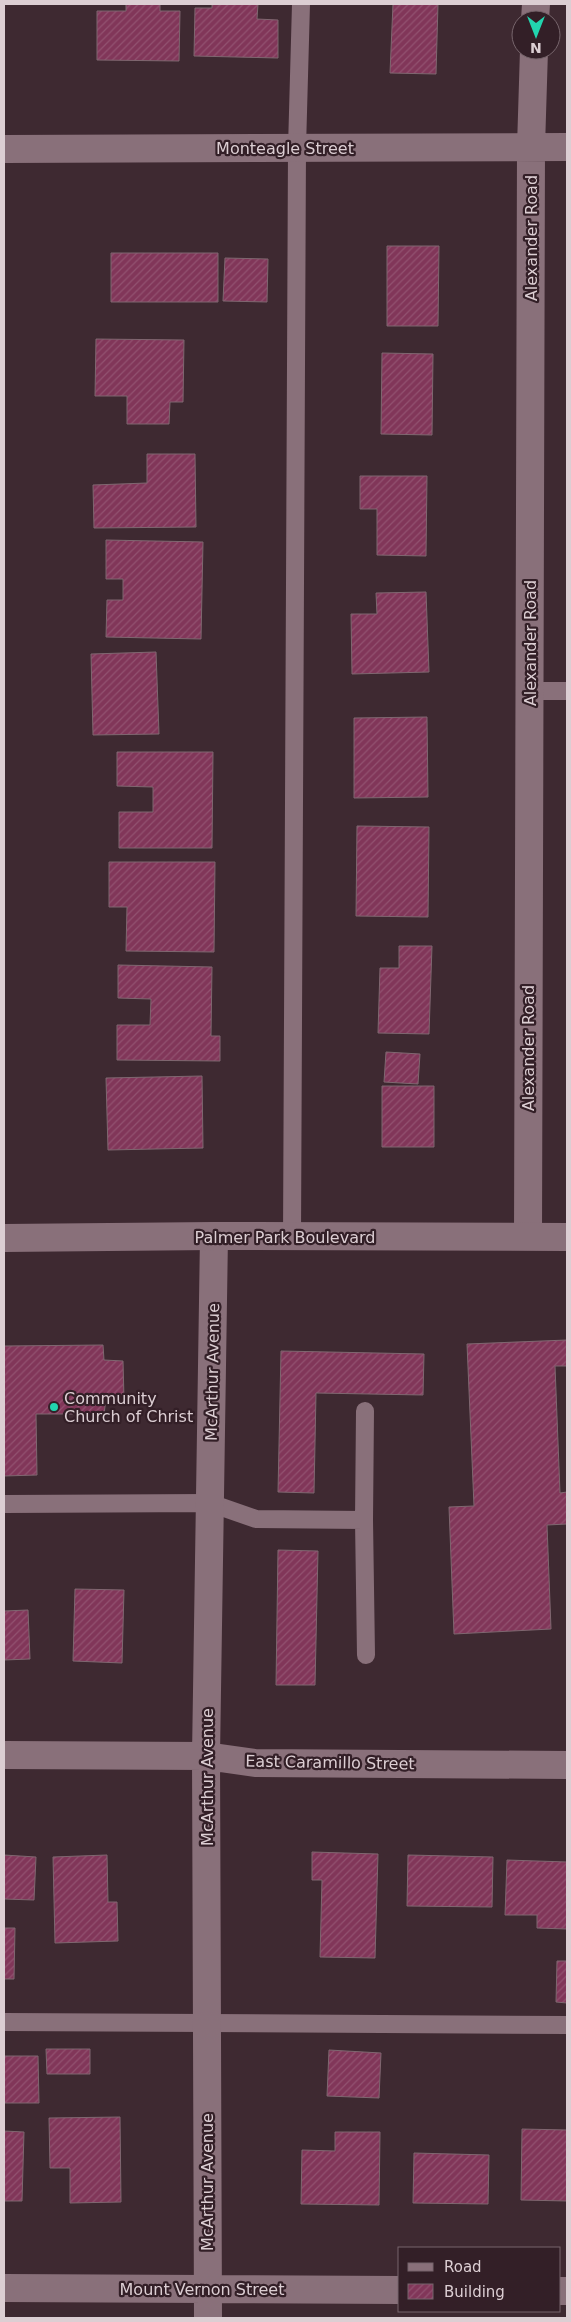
<svg xmlns="http://www.w3.org/2000/svg" width="571" height="2322" font-family="'DejaVu Sans',sans-serif">
<defs>
<pattern id="building-hatch" width="6" height="6" patternUnits="userSpaceOnUse" patternTransform="scale(1.25)"><rect width="6" height="6" fill="#813659"/><path d="M-1 1l2-2M0 6l6-6M5 7l2-2" fill="none" stroke="#925270"/></pattern>
</defs>
<rect width="100%" height="100%" fill="#3e2931"/>
<path fill="url(#building-hatch)" stroke="#7f6770" d="M126,4H160V11H180L179,61L97,60V11H126Z
M212,4H258L257,19L278,20V58L194,56L195,8H212Z
M393,4H438L436,74L390,73Z
M387,246H439L438,326H387Z
M111,253H218V302H111Z
M225,258L268,259L267,302L223,301Z
M96,339L184,340L183,402H170L169,424H127V396H95Z
M382,353L433,354L432,435L381,434Z
M147,454H195L196,527L94,528L93,485L147,483Z
M360,476H427L426,556L377,555V509H360Z
M106,540L203,542L201,639L106,637L107,600H123V579H106Z
M426,592L429,672L352,674L351,614H377L376,593Z
M156,652L159,734L93,735L91,654Z
M427,717L428,797L354,798V718Z
M117,752H213L212,848H119V812H153V787L117,786Z
M357,826L429,827L428,917L356,916Z
M109,862H215L214,952L126,951L127,907H109Z
M399,946H432L429,1034L378,1033L380,968H399Z
M118,965L212,967L211,1036H220V1061L117,1060V1025H150L151,999L118,998Z
M386,1052L420,1054L418,1084L384,1082Z
M202,1076L203,1148L108,1150L106,1078Z
M382,1086H434V1147H382Z
M567,1340V1366H555L560,1493L567,1492V1524L547,1525L551,1629L454,1634L449,1507L474,1506L467,1344Z
M103,1345L104,1360L123,1361L124,1399H106L104,1414H36L37,1475L4,1476V1346Z
M281,1351L424,1354L423,1395L316,1393L314,1493L278,1492Z
M278,1550L318,1551L315,1685H276Z
M75,1589L124,1590L122,1663L73,1661Z
M28,1610L30,1659L4,1660V1611Z
M312,1852L378,1854L375,1958L320,1957L322,1880H312Z
M4,1855L36,1857L34,1900L4,1899Z
M107,1855L108,1902H117L118,1941L55,1943L53,1857Z
M408,1855L493,1857L492,1907L407,1906Z
M507,1860L567,1862V1929L537,1928V1915H505Z
M4,1928H15L14,1979H4Z
M557,1961H567V2003L556,2002Z
M46,2049H90V2074H47Z
M329,2050L381,2053L379,2098L327,2096Z
M4,2056H38L39,2103H4Z
M120,2117L121,2202L70,2203V2168H50L49,2118Z
M522,2129L567,2130V2201L521,2200Z
M4,2131L24,2132L22,2201H4Z
M335,2132H380L379,2205L301,2204L302,2150L335,2151Z
M414,2153L489,2155L488,2204L413,2203Z"/>
<g fill="none" stroke-linecap="round" stroke-linejoin="round">
<path stroke="#89707a" stroke-width="18" d="M529,691H567
M292,1238L297,148L301,4
M4,1504L210,1503L256,1519L364,1520L366,1655
M364,1520L365,1411
M4,2022L567,2025"/>
<path stroke="#89707a" stroke-width="28" d="M535,20L536,4
M4,149L567,147
M528,1236L531,147L534,50
M4,1755L206,1756L255,1763L567,1765
M4,2288L400,2290
M560,2291H567
M208,2318L206,1756L214,1236"/>
<path stroke="#89707a" stroke-width="28" d="M4,1238L214,1236L567,1237"/>
</g>
<circle fill="#22d5af" stroke="#331f27" stroke-width="2" cx="54" cy="1407" r="5"/>
<g text-anchor="middle" stroke-width="4.5" stroke-linejoin="round" paint-order="stroke">
<g font-size="16" fill="#dcced3" stroke="#331f27">
<text x="285" y="154">Monteagle Street</text>
<text transform="translate(531 238) rotate(-90)" y="6">Alexander Road</text>
<text transform="translate(530 643) rotate(-90)" y="6">Alexander Road</text>
<text transform="translate(528 1048) rotate(-90)" y="6">Alexander Road</text>
<text x="285" y="1243">Palmer Park Boulevard</text>
<text transform="translate(212 1372) rotate(-89)" y="6">McArthur Avenue</text>
<text transform="translate(330 1762) rotate(1)" y="6">East Caramillo Street</text>
<text transform="translate(207 1777) rotate(-90)" y="6">McArthur Avenue</text>
<text transform="translate(207 2182) rotate(-90)" y="6">McArthur Avenue</text>
<text x="202" y="2295">Mount Vernon Street</text>
</g>
<g font-size="16" fill="#dcced3" stroke="#331f27" text-anchor="start">
<text x="64" y="1404">Community<tspan x="64" dy="18">Church of Christ</tspan></text>
</g>
</g>
<rect width="571" height="2322" fill="none" stroke="#dcced3" stroke-width="10"/>
<rect x="398" y="2247" width="162" height="65" fill="#331f27" stroke="#77656c"/>
<rect x="408" y="2263" width="25" height="8" fill="#89707a" stroke="#77656c"/>
<text x="444" y="2272" font-size="15" fill="#dcced3">Road</text>
<rect x="408" y="2284" width="25" height="15" fill="url(#building-hatch)" stroke="#77656c"/>
<text x="444" y="2297" font-size="15" fill="#dcced3">Building</text>
<g transform="translate(536 35) rotate(180)"><circle r="24" fill="#331f27" stroke="#77656c"/>
<path d="M0-4L9 19L0 12L-9 19Z" fill="#22d5af"/>
<text y="-8" font-size="14" font-weight="bold" text-anchor="middle" fill="#dcced3">N</text>
</g>
</svg>
